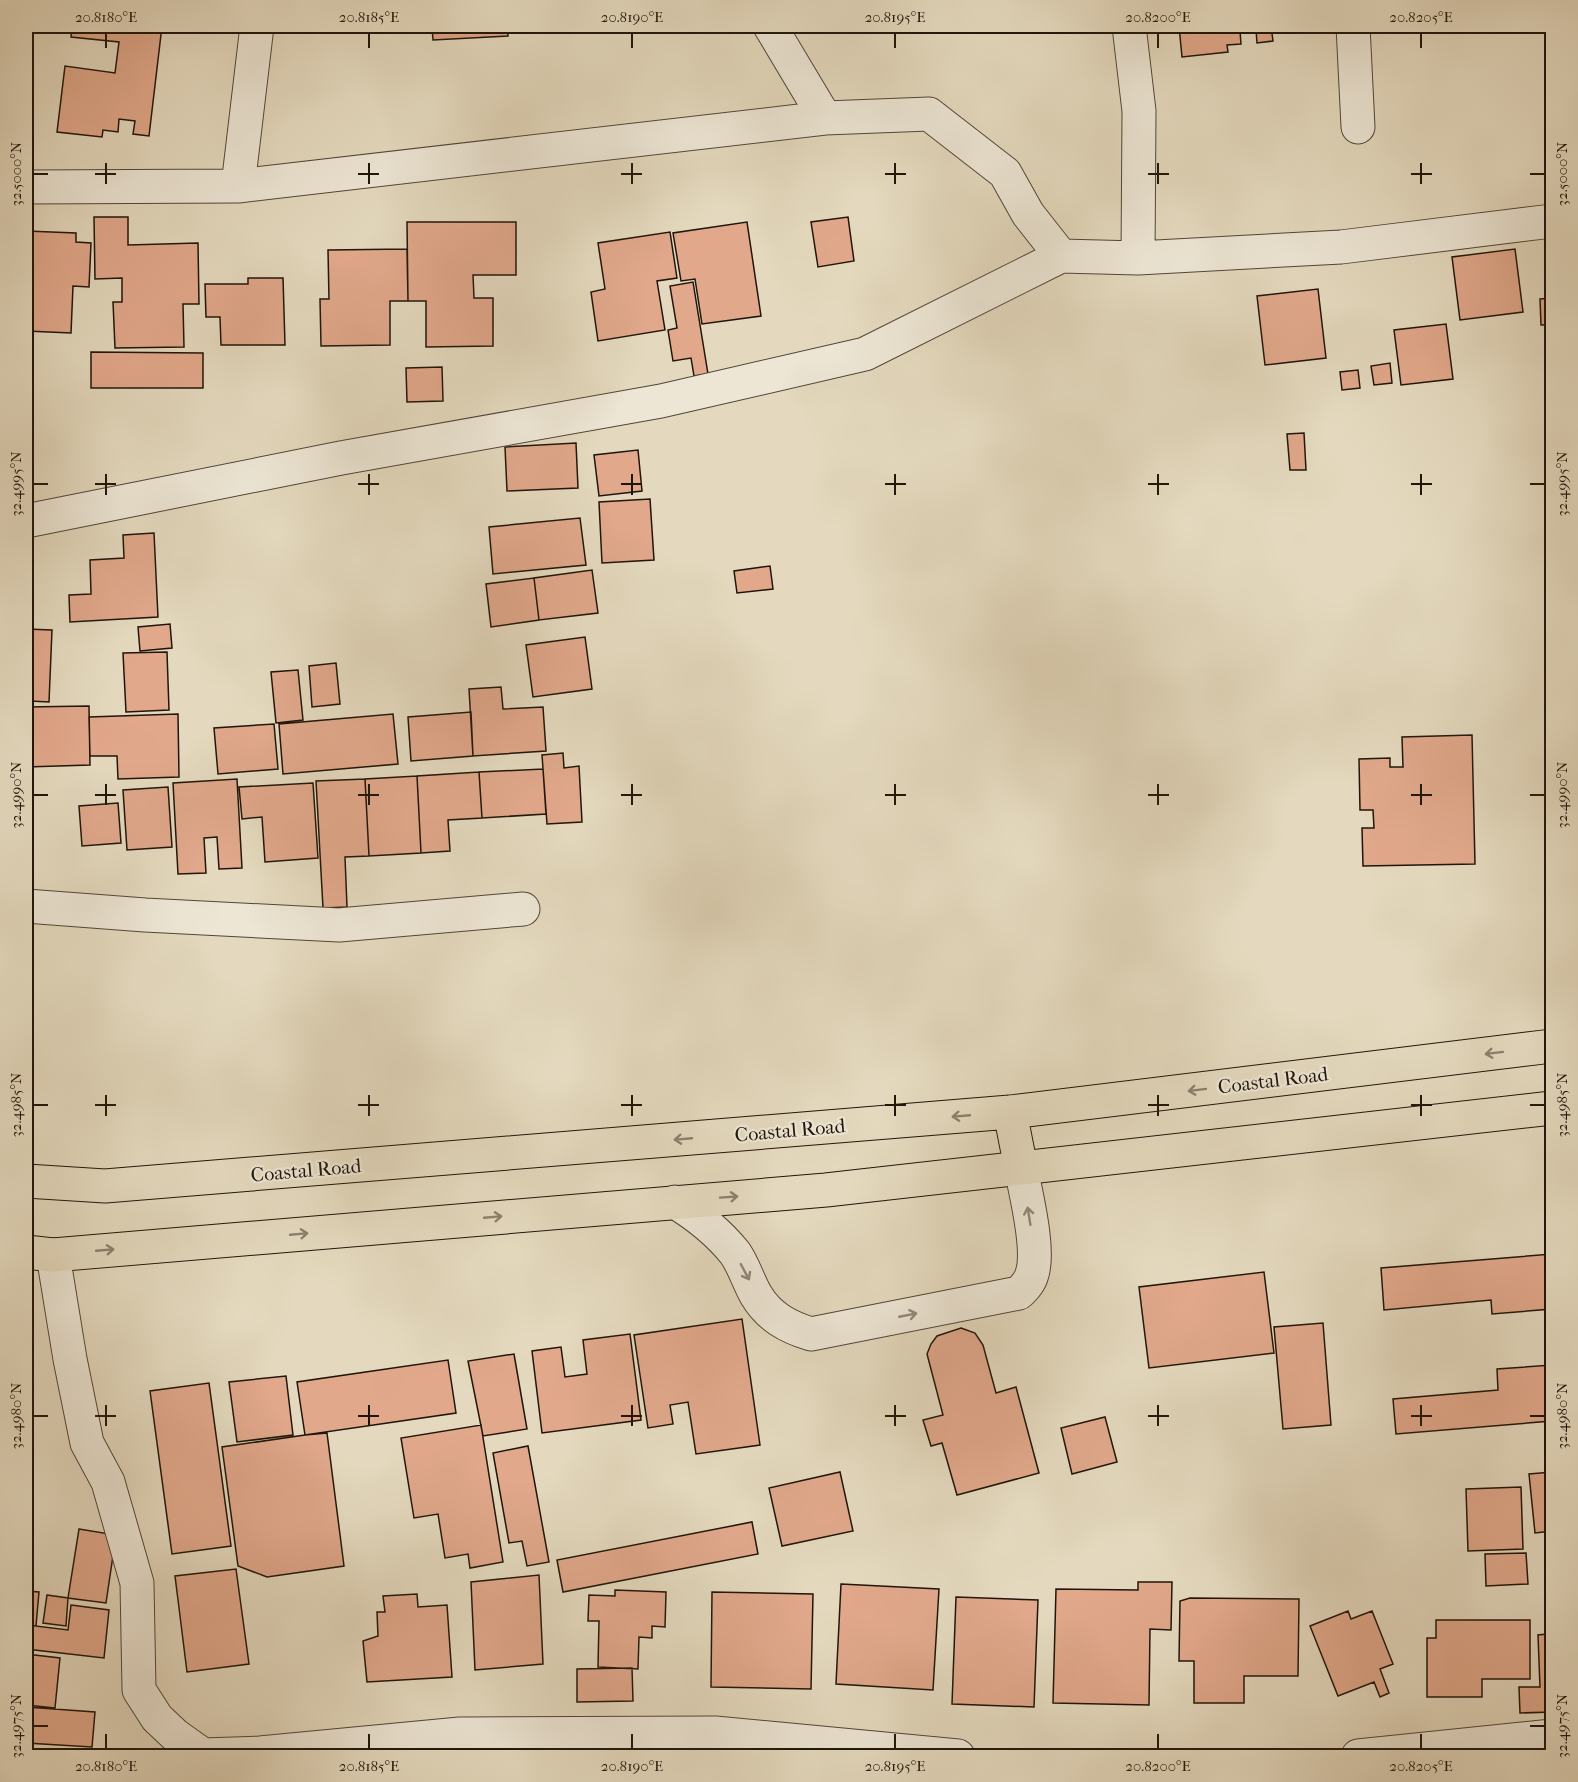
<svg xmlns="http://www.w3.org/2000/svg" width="1578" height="1782" font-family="'IM FELL French Canon',serif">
<rect width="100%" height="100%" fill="#e4d9be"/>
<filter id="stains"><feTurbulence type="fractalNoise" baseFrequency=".00333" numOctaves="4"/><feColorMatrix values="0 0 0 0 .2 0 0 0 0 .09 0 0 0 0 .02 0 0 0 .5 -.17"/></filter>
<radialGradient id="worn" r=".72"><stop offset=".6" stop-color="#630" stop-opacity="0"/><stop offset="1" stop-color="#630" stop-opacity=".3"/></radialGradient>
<path fill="#e1a88b" stroke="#20150a" stroke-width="1.5" d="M72,26H162L149,136L133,134L135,121L119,119L118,132L103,130L102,137L57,132L65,66L115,73L119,42L71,37Z
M345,26H405V27L345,30Z
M432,26H507L508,36L433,40Z
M1179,26H1271L1273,41L1257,43L1256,29L1240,31L1241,44L1227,45L1228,52L1182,57Z
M94,217H128V245L198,243L199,304H183L184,347L115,348L113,302H122V278L95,279Z
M848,217L854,261L818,267L811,222Z
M407,222H516V275H473L474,298H493V346L426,347V301H408Z
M747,222L761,316L702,324L695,279L681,281L673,233Z
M26,231L76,233V242L91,243L89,287L73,286L71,333L26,331Z
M670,232L677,278L657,281L665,330L598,341L591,292L605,289L598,243Z
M407,249L408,301H390V345L321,346L320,299H329L328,250Z
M1515,249L1523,312L1460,320L1452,257Z
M248,278H283L285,345H221L220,317H206L205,284H248Z
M693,282L708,374L694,376L691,358L673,361L668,330L677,328L670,286Z
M1318,289L1326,358L1265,365L1257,296Z
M1552,298V325H1541L1540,299Z
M1446,324L1453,379L1401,385L1394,330Z
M91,352L203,353V388H91Z
M1390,363L1392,383L1374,385L1371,366Z
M442,367L443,401L407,402L406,368Z
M1358,370L1360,388L1342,390L1340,372Z
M1304,433L1306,470H1290L1287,434Z
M576,443L578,488L507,491L505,447Z
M638,450L642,491L599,496L594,455Z
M650,499L654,560L602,563L599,502Z
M580,518L586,565L493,574L489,527Z
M154,533L158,617L70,622L69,595L91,594L90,560L124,558L123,535Z
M26,552H32L33,606H26Z
M770,566L773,589L737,593L734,571Z
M592,570L598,613L539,620L534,578Z
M534,578L539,620L491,627L486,584Z
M170,624L172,648L140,651L138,627Z
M26,629L52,630L49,702L30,701L31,665H26Z
M585,637L592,689L533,697L526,645Z
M167,652L169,710L126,712L123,653Z
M336,663L340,704L312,707L309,666Z
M298,670L303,720L276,723L271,672Z
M501,687L503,709L543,707L546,751L473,756L469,689Z
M89,706L90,765L26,767V744H27L26,707Z
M471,712L473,756L411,761L408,717Z
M178,714L179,777L118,779L117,756H90L89,717Z
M393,714L398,764L283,774L279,724Z
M274,724L278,769L218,774L214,728Z
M1472,735L1475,864L1363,866L1362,828H1374L1373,810H1360L1359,759L1390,758V767H1403L1402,737Z
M563,753L564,768L579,766L582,822L547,824L542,755Z
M543,769L546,814L482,818L479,772Z
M479,772L482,818L448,820L450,851L421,853L417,776Z
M417,776L421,853L369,856L365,779Z
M237,779L242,868L219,869L217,837L204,838L206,873L178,874L173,783Z
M365,779L369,856L345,857L347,907L323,908L316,781Z
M313,783L318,858L265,862L262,817L242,819L239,787Z
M168,787L172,847L127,850L123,790Z
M118,803L121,843L82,846L79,806Z
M1552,1254V1309L1492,1314L1491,1300L1384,1310L1381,1268Z
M1264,1272L1274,1353L1149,1368L1139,1287Z
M742,1319L760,1445L696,1454L688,1402L670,1405L673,1424L648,1428L634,1335Z
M1323,1323L1331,1425L1283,1429L1274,1327Z
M961,1328L975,1333L983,1345L996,1393L1016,1387L1039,1473L957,1495L942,1443L931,1446L923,1420L943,1415L927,1354L931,1344L937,1336Z
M630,1334L641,1420L542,1433L532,1351L561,1347L565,1377L587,1374L583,1340Z
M514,1354L527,1429L483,1436L468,1361Z
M448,1360L456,1413L305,1435L297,1382Z
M1552,1365V1421L1396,1434L1393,1399L1498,1390L1497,1369Z
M286,1376L293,1435L237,1442L229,1382Z
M209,1383L231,1546L172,1554L150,1391Z
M1105,1417L1117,1462L1072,1474L1061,1428Z
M481,1425L503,1562L470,1568L468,1554L445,1558L438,1514L414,1518L401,1438Z
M327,1433L344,1566L267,1577L238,1566L222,1447L305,1435Z
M528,1446L549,1562L527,1566L522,1541L509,1543L493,1453Z
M840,1472L853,1531L782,1546L769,1488Z
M1552,1472V1531L1535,1533L1529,1474Z
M1521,1487L1523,1549L1468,1551L1466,1489Z
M752,1522L758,1554L563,1592L557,1560Z
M79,1529L116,1535L106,1603L68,1598Z
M1526,1553L1528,1584L1486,1586L1485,1554Z
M236,1569L249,1664L187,1672L175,1576Z
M539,1575L543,1664L475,1670L471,1582Z
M1138,1582H1172L1171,1630L1150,1629L1149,1705L1053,1703L1056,1589L1138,1590Z
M1545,1582H1552V1712L1520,1713L1519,1687H1540L1538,1635L1547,1634Z
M841,1584L939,1589L933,1690L836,1684Z
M615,1590L666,1592L665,1627L652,1626V1638L639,1637L638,1669L598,1667L599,1621H588L589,1595L615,1596Z
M26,1591L39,1592L36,1626L26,1625Z
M712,1592L813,1594L811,1689L711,1687Z
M417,1594L418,1607L447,1605L452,1677L367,1682L363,1641L378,1636L377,1612H385L383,1596Z
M47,1595L68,1598L66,1626L43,1623Z
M956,1597L1038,1600L1034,1707L952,1704Z
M1190,1598L1299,1599L1298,1676H1244V1703H1194V1661H1179L1180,1601Z
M71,1605L109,1610L104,1658L26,1649L28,1625L68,1630Z
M1348,1611L1351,1619L1372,1611L1393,1664L1380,1669L1389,1693L1380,1697L1374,1682L1338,1696L1310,1626Z
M1436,1620H1530V1679H1482V1697H1427V1638H1436Z
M26,1654L60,1658L55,1708L26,1705Z
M632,1668L633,1701L577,1702V1669Z
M26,1707L95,1712L92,1747L26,1743Z
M1552,1750V1756H1524Z"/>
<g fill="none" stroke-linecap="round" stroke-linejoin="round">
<defs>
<path id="minor" d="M770,26L825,118
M1129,26L1139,111L1138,258
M1353,26L1358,127
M238,186L257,26
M26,187L238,186L825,118L929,114L1005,173L1028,214L1061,256
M26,521L341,458L661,401L865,354L1061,256L1138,258L1341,247L1552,221
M26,906L145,915L339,925L523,909
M675,1202C698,1216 718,1232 735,1253C744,1266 748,1281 756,1295C769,1317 788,1327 811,1334L1019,1293C1025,1287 1030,1282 1032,1274C1040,1250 1026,1195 1021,1168
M53,1255L70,1359L87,1443L108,1482L137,1583L139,1690L157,1718L175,1735L203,1755L260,1753L460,1734L715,1733L958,1756
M1358,1756L1552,1736"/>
<path id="highway" d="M1010,1112L1021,1168
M26,1181L105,1186L1010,1112L1552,1046
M26,1252L53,1255L826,1190L1552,1108"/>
</defs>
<use href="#minor" stroke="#514637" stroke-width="35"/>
<use href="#highway" stroke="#20150a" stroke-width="35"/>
<use href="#minor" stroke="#ede6d5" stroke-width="33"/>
<use href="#highway" stroke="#e4d9be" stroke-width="33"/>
</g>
<defs><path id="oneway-shaft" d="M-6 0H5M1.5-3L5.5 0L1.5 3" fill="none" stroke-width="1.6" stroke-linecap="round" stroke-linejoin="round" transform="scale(1.5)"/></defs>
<g stroke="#8c816d">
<use href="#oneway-shaft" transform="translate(1494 1053) rotate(173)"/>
<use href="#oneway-shaft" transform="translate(1197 1090) rotate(173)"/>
<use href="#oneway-shaft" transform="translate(961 1116) rotate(175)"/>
<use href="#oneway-shaft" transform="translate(683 1139) rotate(175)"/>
<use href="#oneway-shaft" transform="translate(729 1197) rotate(-4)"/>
<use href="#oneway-shaft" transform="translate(493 1217) rotate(-5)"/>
<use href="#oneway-shaft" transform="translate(299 1234) rotate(-5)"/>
<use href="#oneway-shaft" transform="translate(105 1250) rotate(-5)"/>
</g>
<g stroke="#91887a">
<use href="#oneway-shaft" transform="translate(1029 1216) rotate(-99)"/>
<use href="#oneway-shaft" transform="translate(745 1272) rotate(62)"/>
<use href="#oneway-shaft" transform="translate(908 1315) rotate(-11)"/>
</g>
<path fill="none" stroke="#20150a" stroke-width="2" d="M106,33V48M369,33V48M632,33V48M895,33V48M1158,33V48M1421,33V48M106,163V184M369,163V184M632,163V184M895,163V184M1158,163V184M1421,163V184M33,174H48M95,174H116M358,174H379M621,174H642M885,174H906M1148,174H1169M1411,174H1432M1530,174H1545M106,474V495M369,474V495M632,474V495M895,474V495M1158,474V495M1421,474V495M33,484H48M95,484H116M358,484H379M621,484H642M885,484H906M1148,484H1169M1411,484H1432M1530,484H1545M106,784V805M369,784V805M632,784V805M895,784V805M1158,784V805M1421,784V805M33,795H48M95,795H116M358,795H379M621,795H642M885,795H906M1148,795H1169M1411,795H1432M1530,795H1545M106,1095V1116M369,1095V1116M632,1095V1116M895,1095V1116M1158,1095V1116M1421,1095V1116M33,1105H48M95,1105H116M358,1105H379M621,1105H642M885,1105H906M1148,1105H1169M1411,1105H1432M1530,1105H1545M106,1405V1426M369,1405V1426M632,1405V1426M895,1405V1426M1158,1405V1426M1421,1405V1426M33,1416H48M95,1416H116M358,1416H379M621,1416H642M885,1416H906M1148,1416H1169M1411,1416H1432M1530,1416H1545M33,1726H48M1530,1726H1545M106,1734V1749M369,1734V1749M632,1734V1749M895,1734V1749M1158,1734V1749M1421,1734V1749"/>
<g text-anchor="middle" stroke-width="4.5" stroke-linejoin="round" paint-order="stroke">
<g font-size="20" fill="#20150a" stroke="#ede6d5">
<text transform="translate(1273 1080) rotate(-7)" y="7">Coastal Road</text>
<text transform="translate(790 1130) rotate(-5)" y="7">Coastal Road</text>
<text transform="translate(306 1170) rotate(-5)" y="7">Coastal Road</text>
</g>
</g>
<rect width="1578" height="1782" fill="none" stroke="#e4d9be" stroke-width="66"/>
<rect x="33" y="33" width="1512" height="1716" fill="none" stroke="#20150a" stroke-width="2"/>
<g font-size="15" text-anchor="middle" fill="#20150a">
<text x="106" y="22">20.8180°E</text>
<text x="369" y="22">20.8185°E</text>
<text x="632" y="22">20.8190°E</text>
<text x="895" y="22">20.8195°E</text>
<text x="1158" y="22">20.8200°E</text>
<text x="1421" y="22">20.8205°E</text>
<text transform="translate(16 174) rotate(-90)" y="5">32.5000°N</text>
<text transform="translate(1562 174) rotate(-90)" y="5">32.5000°N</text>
<text transform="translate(16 484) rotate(-90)" y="5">32.4995°N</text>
<text transform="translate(1562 484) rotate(-90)" y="5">32.4995°N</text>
<text transform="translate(16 795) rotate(-90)" y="5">32.4990°N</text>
<text transform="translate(1562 795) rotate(-90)" y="5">32.4990°N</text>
<text transform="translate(16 1105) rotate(-90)" y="5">32.4985°N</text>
<text transform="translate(1562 1105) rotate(-90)" y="5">32.4985°N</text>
<text transform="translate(16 1416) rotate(-90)" y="5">32.4980°N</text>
<text transform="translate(1562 1416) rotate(-90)" y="5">32.4980°N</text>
<text transform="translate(16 1726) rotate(-90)" y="5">32.4975°N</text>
<text transform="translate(1562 1726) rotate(-90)" y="5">32.4975°N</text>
<text x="106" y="1771">20.8180°E</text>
<text x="369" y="1771">20.8185°E</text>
<text x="632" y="1771">20.8190°E</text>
<text x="895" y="1771">20.8195°E</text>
<text x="1158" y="1771">20.8200°E</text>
<text x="1421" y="1771">20.8205°E</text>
</g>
<rect width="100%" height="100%" filter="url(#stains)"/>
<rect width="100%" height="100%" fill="url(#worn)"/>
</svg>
